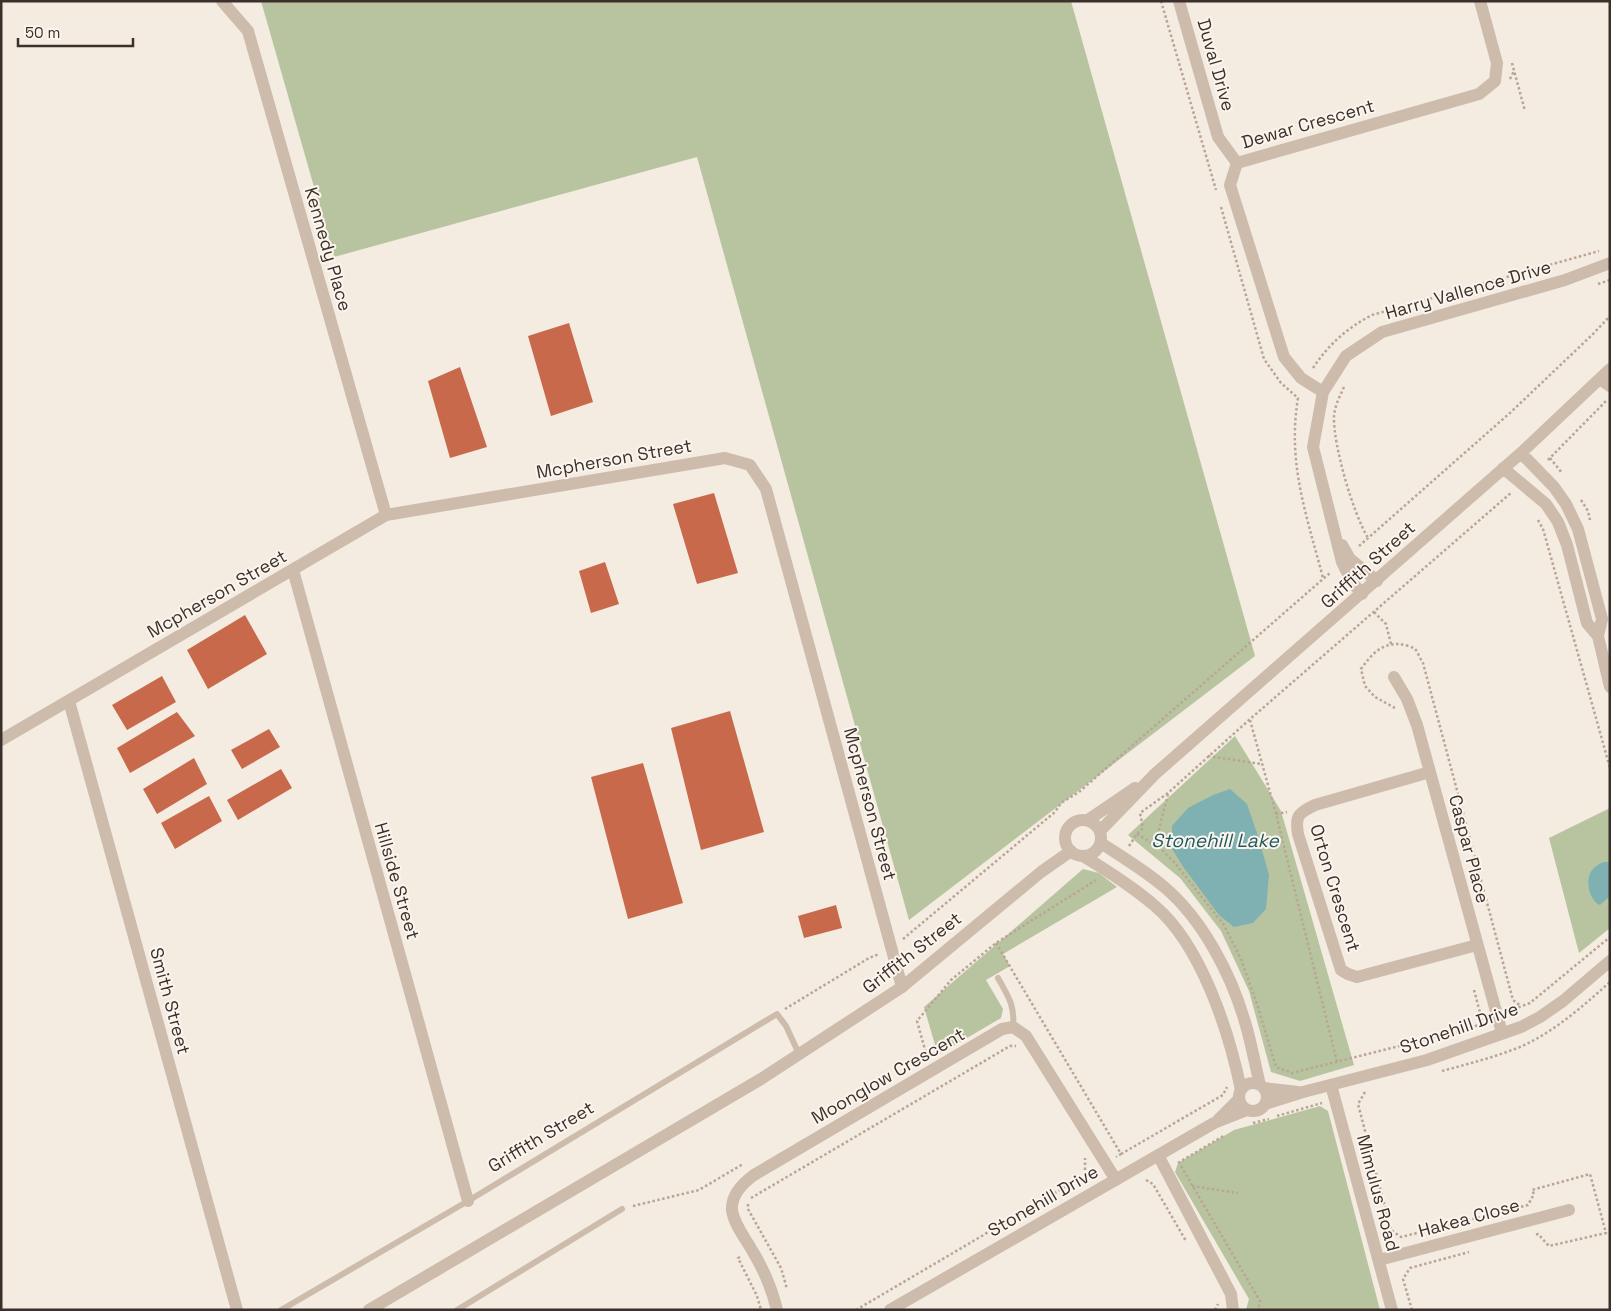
<svg xmlns="http://www.w3.org/2000/svg" width="1611" height="1311" font-family="'Space Grotesk',sans-serif">
<rect width="100%" height="100%" fill="#f4ebe1"/>
<path fill="#b8c4a0" d="M261,1H1071L1255,656L909,920L697,157L334,257Z
M1235,736L1281,811L1354,1065L1300,1081L1271,1072L1249,991L1221,931L1180,878L1128,835Z
M1610,808V928L1579,953L1549,838Z
M1083,869L1099,873L1117,887L1003,954L1010,966L986,980L1003,1009L1001,1018L938,1055L924,1007Z
M1320,1106L1328,1111L1380,1310H1246L1249,1299L1175,1172L1178,1163L1234,1130Z"/>
<path fill="#7fb0b2" d="M1230,789L1247,804L1258,836L1269,875L1266,909L1253,923L1234,927L1219,915L1184,868L1172,849V826L1188,808L1213,795Z
M1603,862H1610V896L1600,905C1589,901 1584,878 1593,869C1595,866 1600,864 1603,862Z"/>
<path fill="#c8694b" d="M569,323L593,402L551,416L528,336Z
M460,367L487,447L450,458L428,381Z
M714,493L738,573L697,584L673,504Z
M605,562L619,604L591,613L579,571Z
M245,615L267,654L208,689L187,650Z
M162,676L176,702L127,730L112,705Z
M730,711L764,832L701,850L671,728Z
M177,712L195,736L130,773L117,748Z
M269,729L280,747L242,769L231,750Z
M194,758L207,784L157,814L143,789Z
M643,763L683,903L628,919L591,777Z
M281,769L292,788L238,820L227,800Z
M209,796L222,821L175,849L161,823Z
M836,905L842,928L804,938L798,916Z"/>
<g fill="none" stroke-linecap="round" stroke-linejoin="round">
<path stroke="#b9a596" stroke-width="2.5" stroke-dasharray="2.5 2.5" stroke-linecap="butt" d="M1161,1L1216,190
M1512,63L1525,111
M1510,79L1514,71
M1221,207L1264,359L1281,383L1298,398C1287,464 1307,516 1323,578
M1598,284L1610,280
M1313,368C1328,345 1347,328 1372,315L1599,251
M1344,387C1340,396 1335,405 1334,416C1333,445 1353,513 1368,538
M1550,458L1562,473
M1548,460L1607,400
M1581,500L1588,511L1590,520
M1538,520L1543,529L1610,768
M1359,546L1511,412L1593,334L1610,316
M1374,612L1386,624L1391,644
M1395,708L1375,697L1365,686L1361,669C1371,655 1381,643 1400,644C1404,645 1411,646 1415,649C1418,652 1420,659 1423,663L1513,1000L1521,1006
M1250,720L1276,814L1337,1062
M1208,756L1261,764
M1276,814L1287,812
M1137,834L1160,848L1175,863L1224,925L1241,959L1258,1007L1276,1067L1292,1073L1475,1027L1482,1020
M1155,845L1168,794
M1129,846L1137,834L1143,828L1140,813L1168,793L1249,720L1512,492
M903,939L1055,812L1061,803L1079,792L1331,572
M996,943L1121,1154L1116,1157
M1474,990L1482,1020
M785,1009L869,958L879,954
M1509,1011L1530,1003L1610,937
M927,1057L917,1021L951,980L996,943L1096,880
M1442,1071C1468,1064 1495,1057 1520,1047C1554,1032 1582,1007 1610,982
M1365,1092L1358,1104L1391,1230L1401,1237L1528,1205L1534,1194L1532,1190L1590,1174L1606,1233L1549,1246L1538,1234L1535,1235
M1277,1116L1322,1103
M1253,1123L1269,1119
M1121,1154L1223,1095L1227,1087
M1178,1163L1225,1135
M1181,1166L1260,1301L1258,1310
M1085,1175V1158
M1146,1180L1153,1184L1186,1241
M1192,1186L1238,1193
M751,1198L1010,1046H1016
M748,1204V1209L781,1268L787,1289
M633,1206L699,1190L743,1164
M740,1257L738,1258L757,1296L761,1310
M856,1310L1094,1170
M1215,1310L1218,1304
M1412,1310L1403,1279L1410,1268L1469,1252"/>
<path stroke="#cdbbac" stroke-width="6" d="M998,978C1008,996 1015,1005 1013,1027
M281,1310L468,1201L777,1014L786,1026L799,1054
M457,1310L622,1209"/>
<path stroke="#cdbbac" stroke-width="12" d="M222,1L248,31L386,515
M1179,1L1218,137L1237,163
M1237,163L1479,94L1495,81L1497,63L1480,1
M1237,163L1230,185L1284,357L1301,378L1323,392
M1600,379L1610,386
M1342,545L1350,559L1377,581
M293,570L468,1201
M1362,594L1352,582L1342,562L1313,447L1323,392L1346,356L1382,332L1565,280L1610,263
M1394,677L1407,699L1417,725L1502,1033
M69,701L237,1310
M1,740L386,515L725,458L750,465L766,489L902,987
M1430,772L1315,805C1298,813 1295,816 1298,834L1341,970L1348,974L1357,977L1477,945
M1331,1085L1392,1310
M1218,1120L1239,1099
M1158,1155L1231,1294L1233,1310
M1379,1260L1569,1210
M777,1310C772,1289 764,1270 753,1252C746,1239 734,1225 732,1210C731,1195 743,1183 754,1175L1002,1029L1013,1027L1026,1036L1116,1180
M890,1310L1214,1123L1247,1110"/>
<path stroke="#cdbbac" stroke-width="12" d="M1521,453L1554,487L1566,504L1578,529L1602,619L1598,636L1610,687
M1503,468L1546,504L1558,522L1567,545L1587,623L1598,636
M1065 838a18 18 0 1 1 36 0a18 18 0 1 1-36 0Z
M1088,820L1135,788
M1100,831L1155,774L1521,453L1610,369
M1101,843C1122,857 1144,870 1163,886C1202,918 1231,974 1245,1022C1251,1042 1255,1064 1260,1085
M1083,856C1108,871 1133,887 1155,906C1201,945 1229,1031 1241,1090
M1239 1097a14 14 0 1 1 28 0a14 14 0 1 1-28 0Z
M1264,1088L1298,1092
M1265,1104L1303,1092L1427,1060L1521,1027L1540,1017L1563,1001L1610,961
M369,1310L761,1079L902,987L1041,872L1071,851"/>
</g>
<g text-anchor="middle" stroke-width="4" stroke-linejoin="round" paint-order="stroke">
<g font-size="18" fill="#3b302b" stroke="#fbf5ee">
<text transform="translate(1216 65) rotate(74)" y="6">Duval Drive</text>
<text transform="translate(1308 124) rotate(-16)" y="6">Dewar Crescent</text>
<text transform="translate(328 249) rotate(74)" y="6">Kennedy Place</text>
<text transform="translate(1468 290) rotate(-16)" y="6">Harry Vallence Drive</text>
<text transform="translate(614 459) rotate(-10)" y="6">Mcpherson Street</text>
<text transform="translate(1368 565) rotate(-42)" y="6">Griffith Street</text>
<text transform="translate(217 594) rotate(-30)" y="6">Mcpherson Street</text>
<text transform="translate(870 804) rotate(75)" y="6">Mcpherson Street</text>
<text transform="translate(1469 849) rotate(75)" y="6">Caspar Place</text>
<text transform="translate(397 881) rotate(74)" y="6">Hillside Street</text>
<text transform="translate(1335 888) rotate(73)" y="6">Orton Crescent</text>
<text transform="translate(912 953) rotate(-38)" y="6">Griffith Street</text>
<text transform="translate(170 1001) rotate(75)" y="6">Smith Street</text>
<text transform="translate(1459 1028) rotate(-19)" y="6">Stonehill Drive</text>
<text transform="translate(888 1076) rotate(-30)" y="6">Moonglow Crescent</text>
<text transform="translate(541 1137) rotate(-31)" y="6">Griffith Street</text>
<text transform="translate(1378 1193) rotate(75)" y="6">Mimulus Road</text>
<text transform="translate(1043 1201) rotate(-30)" y="6">Stonehill Drive</text>
<text transform="translate(1469 1218) rotate(-15)" y="6">Hakea Close</text>
</g>
<g font-size="19" font-style="italic" fill="#1f5a5e" stroke="#fbf5ee">
<text x="1215" y="847">Stonehill Lake</text>
</g>
</g>
<rect width="1611" height="1311" fill="none" stroke="#3b302b" stroke-width="5"/>
<path d="M18 38v8h115v-8" fill="none" stroke="#3b302b" stroke-width="2.5"/>
<text x="25" y="38" font-size="15" fill="#3b302b" stroke="#fbf5ee" stroke-width="4" paint-order="stroke">50 m</text>
</svg>
